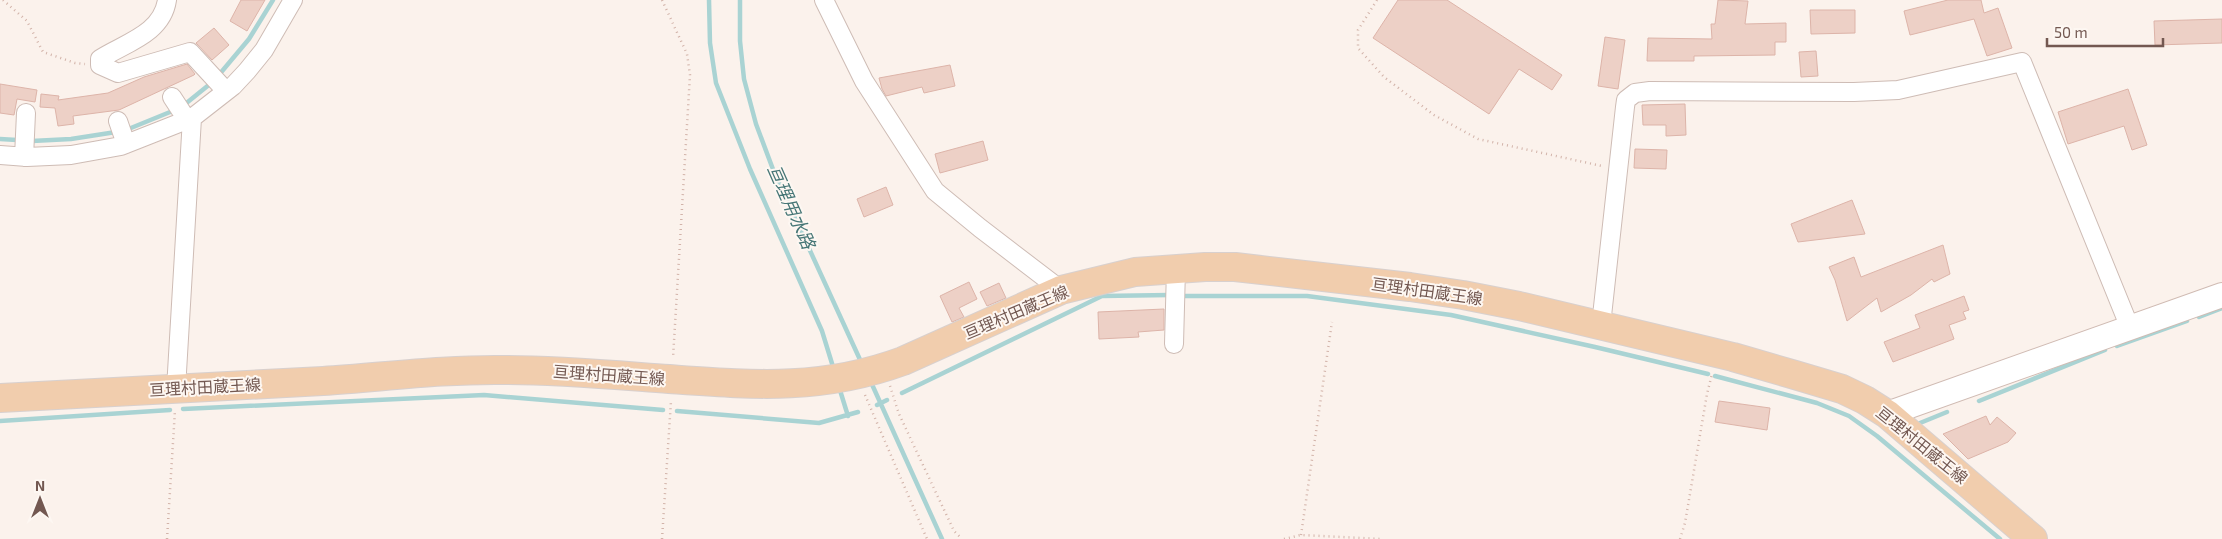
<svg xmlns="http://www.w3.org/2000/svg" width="2222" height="539" font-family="'Exo 2','Noto Sans JP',sans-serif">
<rect width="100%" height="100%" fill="#fbf2ec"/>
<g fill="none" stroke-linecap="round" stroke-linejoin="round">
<path stroke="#a9d3d3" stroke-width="4.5" d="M709,0L710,43L716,83L750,169L822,331L834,370
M740,0V41L744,79L756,124L774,172L862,364
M218,76L249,39L273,0
M184,105L210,84
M126,130L175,110
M0,139L17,140
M32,141L71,139L116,132
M1181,296H1307L1451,315L1595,347L1708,374
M2199,317L2222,308
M2117,346L2187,321
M1715,376L1817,403L1849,416L1877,436L2000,539
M870,380L942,539
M839,387L848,416
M902,393L1102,296L1170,295
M1979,401L2105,350
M877,405L887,400
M183,409L484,395L663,410
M677,411L819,423L858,412
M0,421L170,410
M1920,423L1947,412"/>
</g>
<path fill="#edd0c6" stroke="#ddb4a9" d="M241,0H265L247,31L230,21Z
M1398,0H1447L1562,75L1552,90L1519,69L1489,114L1373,38Z
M1718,0L1748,1L1745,24L1786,23V42H1775V55L1694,56V61H1647L1648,38L1712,39L1711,24H1715Z
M1948,0H1981L1984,13L1998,8L2012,48L1987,56L1974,19L1910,35L1904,11Z
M1810,10H1855V33L1811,34Z
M2222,19V43L2155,45L2154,21Z
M214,28L229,45L212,60L196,43Z
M1605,37L1625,40L1618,89L1598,86Z
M1816,51L1818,76L1801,77L1799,52Z
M187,64L195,74L194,75L119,110L73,116L74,124L58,126L55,108L40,107L41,94L59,96L58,100L108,93L144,77Z
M950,65L955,86L924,93L922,87L886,96L882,89L879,78Z
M0,84L37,90L35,102L17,99L14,115L0,113Z
M2128,89L2147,145L2132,150L2124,126L2068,144L2058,112Z
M1685,104L1686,135L1666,136V125H1643L1642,105Z
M983,141L988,160L940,173L935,154Z
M1635,149L1667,150L1666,169L1634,168Z
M886,187L893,205L864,217L857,199Z
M1852,200L1865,234L1798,242L1791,224Z
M1943,245L1950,274L1934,282L1932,279L1911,295L1881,312L1877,298L1847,321L1835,280L1829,267L1854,257L1861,277Z
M969,282L977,299L959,308L964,317L952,322L940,296Z
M999,283L1006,298L987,306L980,292Z
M1964,296L1969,310L1963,312L1966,319L1949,325L1954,339L1893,362L1884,342L1920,328L1915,315Z
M1164,309V330L1138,332L1139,337L1099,339L1098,312Z
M1719,401L1770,408L1767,430L1715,422Z
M1986,416L1990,425L1997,417L2016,433L2008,442L1968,459L1943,434Z"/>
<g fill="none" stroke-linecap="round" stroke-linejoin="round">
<defs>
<path id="street" d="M167,0C162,34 125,43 100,59V65L118,73L190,52L226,91
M824,0L864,81L935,191L980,228L1061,290
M172,97L187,120
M118,121L126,144
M0,155L27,157L71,155L121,146L192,118L233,86L247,71L264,50L293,0
M24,157L26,113
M1601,325L1625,107L1626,100L1635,93L1650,91L1854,92L1898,90L2022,62L2130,328
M1174,344L1176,269
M176,389L192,118"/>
<path id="secondary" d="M1887,414L2222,295"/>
<path id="primary" d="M0,398C108,392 215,387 323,381C384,377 444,369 505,370C560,370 614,375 669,379C754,385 821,391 903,361L1061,290L1135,272L1205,267H1235L1410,287L1463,295L1519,306L1733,357L1795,375L1842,389L1865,400L1887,414L2033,539"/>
</defs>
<use href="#street" stroke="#cebcb5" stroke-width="20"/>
<use href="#secondary" stroke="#d0bbb3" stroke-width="26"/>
<use href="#primary" stroke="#d8d0ce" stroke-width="30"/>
<path stroke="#d2b3a9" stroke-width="2.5" stroke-dasharray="1 4" stroke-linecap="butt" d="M3,0L27,21L43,52L75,63L85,64
M662,0L687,54L690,75L673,358
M1377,0L1358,30V48L1384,77L1434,115L1478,139L1602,166
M890,386L899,414L954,531L962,539
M865,395L927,539
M1301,535L1332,322
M167,539L175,410
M662,539L671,401
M1284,539L1301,535L1382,539
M1680,539L1685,523L1707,394L1712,374"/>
<use href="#street" stroke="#fff" stroke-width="18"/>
<use href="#secondary" stroke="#fff" stroke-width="24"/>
<use href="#primary" stroke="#f1cdad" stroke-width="28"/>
</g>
<g text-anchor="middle" stroke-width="4" stroke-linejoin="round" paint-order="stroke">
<g font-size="16" fill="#735851" stroke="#fdf7f2">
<text transform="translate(1427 291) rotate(8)" y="6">亘理村田蔵王線</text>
<text transform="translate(1016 312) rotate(-23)" y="6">亘理村田蔵王線</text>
<text transform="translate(609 375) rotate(4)" y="6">亘理村田蔵王線</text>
<text transform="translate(205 387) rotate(-3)" y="6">亘理村田蔵王線</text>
<text transform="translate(1922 445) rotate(39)" y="6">亘理村田蔵王線</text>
</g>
<g font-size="18" font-style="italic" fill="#467676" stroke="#fdf7f2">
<text transform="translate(791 207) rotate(66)" y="6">亘理用水路</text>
</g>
</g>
<g transform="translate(40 499)" stroke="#fdf7f2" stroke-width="4" paint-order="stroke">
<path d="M0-4L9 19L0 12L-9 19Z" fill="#735851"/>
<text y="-8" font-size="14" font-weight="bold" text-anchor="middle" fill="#735851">N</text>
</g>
<path d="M2047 38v8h116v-8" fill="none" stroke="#735851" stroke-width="2.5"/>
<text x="2054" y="38" font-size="15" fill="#735851" stroke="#fdf7f2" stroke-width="4" paint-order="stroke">50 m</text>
</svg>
